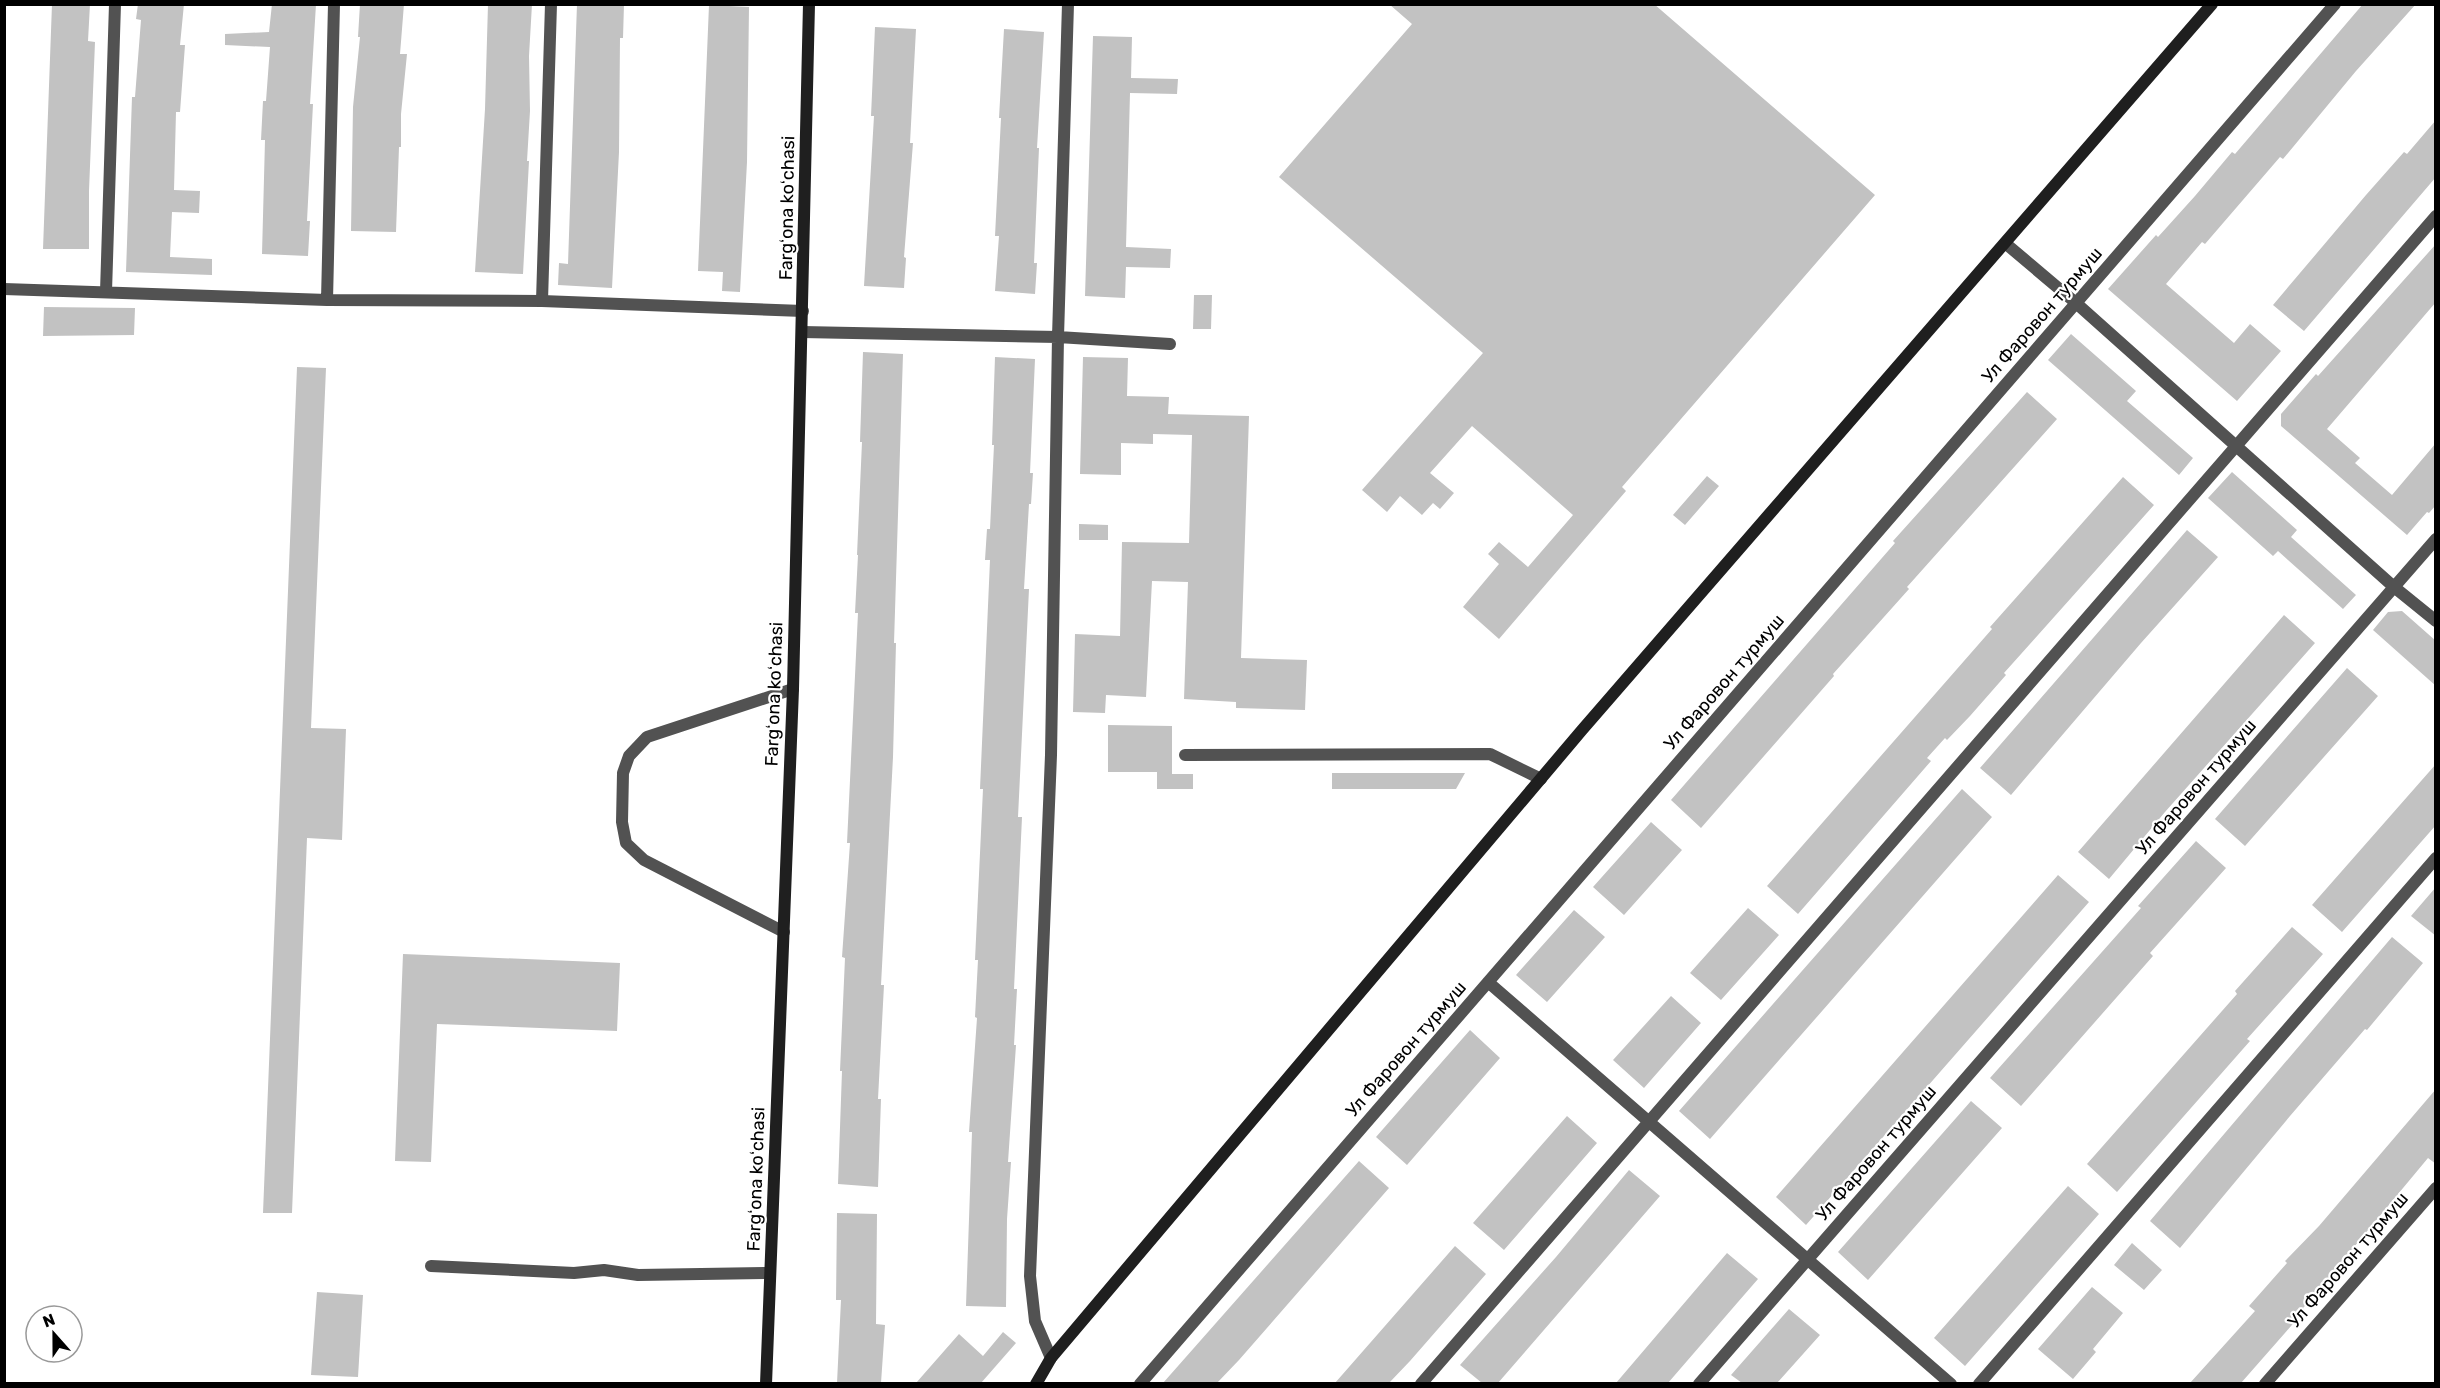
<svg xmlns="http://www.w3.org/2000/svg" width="2440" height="1388" font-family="Rubik,sans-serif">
<rect width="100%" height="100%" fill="#fff"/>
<path fill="#c2c2c2" d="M52,4H90L88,41L95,42L89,191V249H43Z
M138,4H184L180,45H185L180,112H176L174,190L200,191L199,213L172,212L170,257L212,259V275L126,272L132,97H135L141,20L136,19Z
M272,4H316L310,104H313L307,221H310L308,256L262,254L265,140H261L263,101H266L270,47L225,45V34L269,32Z
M360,4H404L400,54H407L401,114V147H399L396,232L351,231L353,107L360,37H358Z
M488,4H532L529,56L530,111L527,161H529L523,274L475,272L485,109Z
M577,4H624L623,38H620L619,152L612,288L558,285L559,263L568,264Z
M1389,4H1654L1875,195L1622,487L1626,491L1499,639L1463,607L1499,564L1488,554L1499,542L1528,567L1573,515L1472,426L1430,473L1454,493L1440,509L1433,503L1422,515L1400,496L1387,512L1362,490L1483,353L1279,177L1412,24Z
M2363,4H2416L2356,71L2283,159L2280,157L2205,244L2202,242L2166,284L2234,343L2250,324L2281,351L2237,401L2108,289L2156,235L2158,237L2195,196L2232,152L2235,154Z
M709,5L749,7L747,162L740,292L722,291L723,272L698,271Z
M875,27L916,29L910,143H913L904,257L906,258L904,288L864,286L874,116H871Z
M1004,29L1044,32L1037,148H1039L1034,263H1037L1035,294L995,291L999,236H995L1001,118H999Z
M1093,36L1132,37L1131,78L1178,79L1177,94L1130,93L1126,247L1171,249L1170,268L1126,267L1125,298L1085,296Z
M2436,120V177L2304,331L2273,305L2366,195L2404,152L2407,154Z
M2436,244V302L2327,429L2360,458L2355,463L2392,495L2436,443V505L2429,513L2427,512L2407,535L2281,426V414L2316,374L2318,376Z
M1194,295H1212L1211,329H1193Z
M44,307L135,308L134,335L43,336Z
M2071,334L2136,391L2127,401L2193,458L2179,475L2048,360Z
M863,352L903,354L894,643H896L893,757L881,985H884L878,1099H881L878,1187L838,1184L842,1071H840L845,958L842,957L850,843H847L858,613H855L858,555H857L862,442H860Z
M995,357L1035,359L1030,473H1033L1031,504H1029L1024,589H1029L1018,817H1022L1014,989H1017L1014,1045H1016L1008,1162H1011L1007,1219L1006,1307L966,1306L972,1132H969L977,1018L975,1017L978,960H975L983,789H980L990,560H985L987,529H990L994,445H992Z
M1083,357L1128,358L1127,396L1169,397L1168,414L1249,416L1241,658L1307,660L1305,710L1236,708V702L1184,699L1188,582L1152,581L1146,697L1106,695L1105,713L1073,712L1075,634L1120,636L1122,542L1189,543L1192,435L1153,434V444L1121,443V475L1080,474Z
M297,367L326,368L311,728L346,729L342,840L307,838L292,1213H263Z
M2027,392L2057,419L1907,587L1909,589L1833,674L1834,676L1701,828L1671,800L1895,543L1893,541Z
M2232,472L2297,530L2291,537L2356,595L2343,609L2278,551L2273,556L2208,498Z
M1707,476L1719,486L1685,525L1673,515Z
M2123,477L2154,505L2004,673L2006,675L1970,716L1947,740L1945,738L1927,758L1931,761L1798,914L1767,886L1992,629L1990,627Z
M1079,524L1108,525V540H1079Z
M2187,530L2218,557L2141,643L2011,795L1980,768Z
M2402,611L2436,641V686L2373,630L2388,612Z
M2284,615L2315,643L2165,812L2109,879L2078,852Z
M2347,668L2378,696L2245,846L2215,819Z
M1108,725L1172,726V774H1193V789H1157V772H1108Z
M2436,764V825L2342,932L2312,905Z
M1332,773H1465L1456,789H1332Z
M1962,789L1992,817L1710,1139L1679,1111Z
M1651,822L1682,850L1624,915L1593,887Z
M2196,841L2226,868L2150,953L2153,956L2021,1106L1990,1078L2141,908L2138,906Z
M2058,875L2089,902L1806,1225L1776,1197Z
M2436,887V936L2411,916Z
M1748,908L1779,935L1721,1000L1690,973Z
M1574,910L1605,937L1547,1002L1516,975Z
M2292,927L2323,954L2247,1039L2250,1041L2117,1192L2087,1164L2237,994L2235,991Z
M2392,937L2423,963L2367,1030L2365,1029L2290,1116L2180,1248L2150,1221Z
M403,954L620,963L617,1031L437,1024L431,1162L395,1161Z
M1671,996L1701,1023L1644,1088L1613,1060Z
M1470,1030L1500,1058L1407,1165L1376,1137Z
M2436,1089V1164L2428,1158L2339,1265L2341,1267L2303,1308L2305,1310L2241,1383H2190L2255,1311L2249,1306L2287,1263L2285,1261L2319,1226Z
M1971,1101L2002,1128L1868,1280L1838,1252Z
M1567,1116L1597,1143L1504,1250L1473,1223Z
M1359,1161L1389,1188L1239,1360L1217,1383H1163Z
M1629,1170L1660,1196L1498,1383H1482L1460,1365L1556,1257Z
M2068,1186L2099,1214L1965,1366L1934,1338Z
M837,1213L877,1214L876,1324L885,1325L881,1383H837L841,1300H836Z
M2132,1243L2162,1270L2144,1290L2114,1265Z
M1455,1246L1486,1274L1410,1361L1389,1383H1335Z
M1727,1253L1758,1279L1738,1302L1668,1383H1616Z
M2092,1287L2123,1313L2093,1349L2096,1352L2073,1379L2038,1349Z
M317,1292L363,1295L358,1377L311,1375Z
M1789,1309L1820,1335L1777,1383H1742L1731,1375Z
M1003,1332L1016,1343L981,1383H916L959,1334L983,1356Z"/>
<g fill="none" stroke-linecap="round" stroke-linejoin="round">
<path stroke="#525252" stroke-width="12" d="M2005,243L2076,303L2394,587L2436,621
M4,289L327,300L542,301L803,311
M106,292L115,4
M327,300L334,4
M542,301L551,4
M802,332L1058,337L1170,344
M1185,755L1490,754L1541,779
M784,932L644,860L626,843L622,822L623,773L629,756L647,737L793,689
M1488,982L1951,1384
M431,1266L574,1273L604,1270L638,1275L770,1273
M1051,1358L1035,1321L1030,1276L1051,755L1058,337L1068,4
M1140,1384L2335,4
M1421,1384L2436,216
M1699,1384L2436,539
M1979,1384L2436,858
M2265,1384L2436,1188"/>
<path stroke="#1f1f1f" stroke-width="12" d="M766,1384L793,689L809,4
M1036,1384L1051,1358L1582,730L2212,4"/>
</g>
<g text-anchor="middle" stroke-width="4.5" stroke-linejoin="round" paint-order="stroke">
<g font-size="18" fill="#000" stroke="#fff">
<text transform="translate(787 208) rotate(-89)" y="6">Fargʻona koʻchasi</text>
<text transform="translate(2042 315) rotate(-49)" y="6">Ул Фаровон турмуш</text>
<text transform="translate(1724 682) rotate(-49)" y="6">Ул Фаровон турмуш</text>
<text transform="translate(774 694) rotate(-88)" y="6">Fargʻona koʻchasi</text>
<text transform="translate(2196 787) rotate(-49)" y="6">Ул Фаровон турмуш</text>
<text transform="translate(1406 1049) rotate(-49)" y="6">Ул Фаровон турмуш</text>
<text transform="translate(1876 1153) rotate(-49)" y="6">Ул Фаровон турмуш</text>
<text transform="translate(756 1179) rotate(-88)" y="6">Fargʻona koʻchasi</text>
<text transform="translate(2348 1260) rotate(-49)" y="6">Ул Фаровон турмуш</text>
</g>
</g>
<rect width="2440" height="1388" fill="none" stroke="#000000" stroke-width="12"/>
<g transform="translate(54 1334) rotate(339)"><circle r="28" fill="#ffffff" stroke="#999999" stroke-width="1.5"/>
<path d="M0-4.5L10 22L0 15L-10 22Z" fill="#000000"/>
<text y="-9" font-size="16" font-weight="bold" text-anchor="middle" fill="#000000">N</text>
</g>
</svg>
